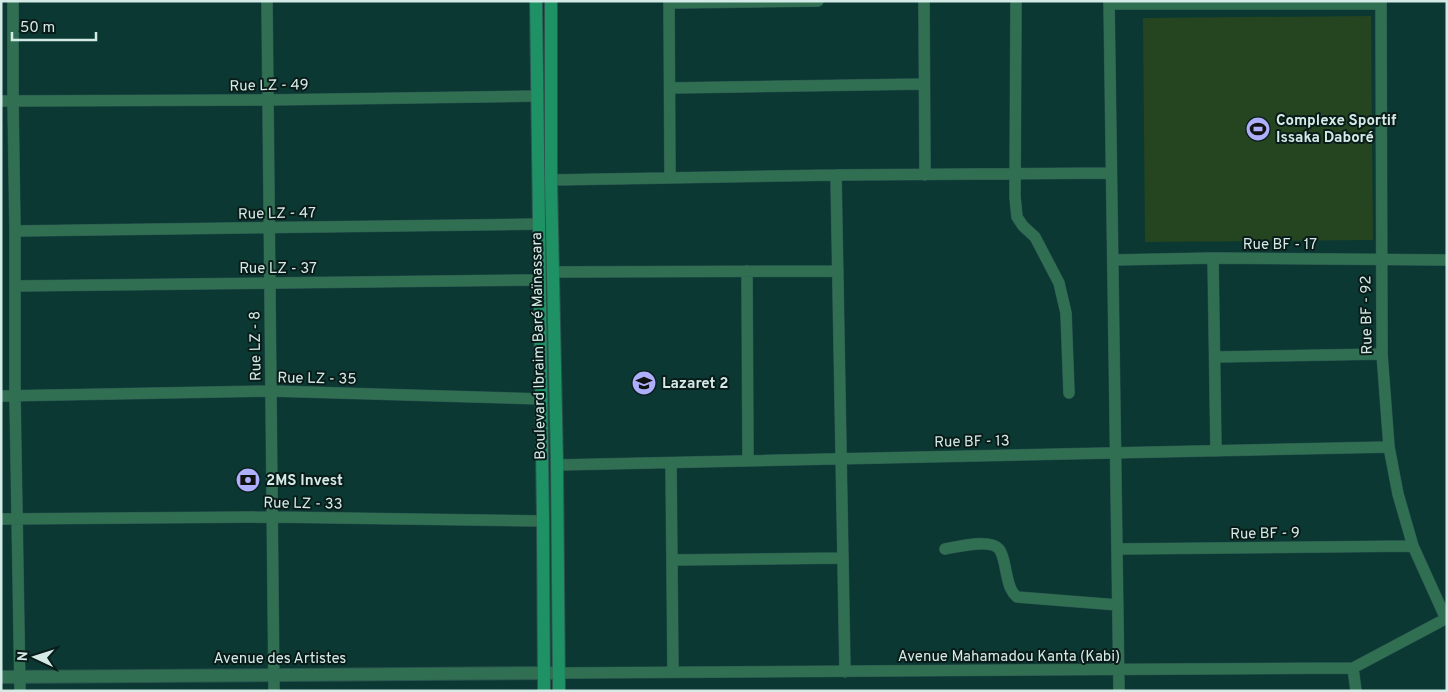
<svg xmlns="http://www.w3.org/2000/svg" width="1448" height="692" font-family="Overpass,sans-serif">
<rect width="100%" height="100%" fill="#0b3832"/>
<path fill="#24451f" d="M1371,16L1373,240L1145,242L1143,18Z"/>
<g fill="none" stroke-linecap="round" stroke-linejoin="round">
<defs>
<path id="minor" d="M13,1V101L15,231V397L20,691
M267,1L274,691
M669,1L670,178
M924,1L925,175
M1016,1L1015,197L1017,217L1023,226L1035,237L1059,283L1066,313L1069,393
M1109,1L1119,691
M1381,1L1382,354L1389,447L1398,494L1413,546L1446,619
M669,3L818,1
M1109,4H1381
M670,88L924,84
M1,101L267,100L538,96
M836,175L845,672
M551,180L836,175L1111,173
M15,231L539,224
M1213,258L1216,451
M1113,260L1213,258L1447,260
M747,271L748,461
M552,272L838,271
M15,286L540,280
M1215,357L1382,354
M1,396L271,391L542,399
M671,463L673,672
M557,465L1389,447
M1,519L272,517L543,521
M945,549C957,547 990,538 999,549C1004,555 1005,568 1007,576C1009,584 1010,591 1017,597L1118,605
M1117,549L1413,546
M672,560L843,558
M1353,668L1356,691
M559,673L1353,668L1447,618"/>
<path id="tertiary" d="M1,677L559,673"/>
<path id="secondary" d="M536,1L543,521L544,691
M551,1V180L557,465L559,691"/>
</defs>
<use href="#minor" stroke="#2b544f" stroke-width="12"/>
<use href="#tertiary" stroke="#2b544f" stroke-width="14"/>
<use href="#secondary" stroke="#2b544f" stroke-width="14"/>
<use href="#minor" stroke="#316f53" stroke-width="11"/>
<use href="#tertiary" stroke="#316f53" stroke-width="12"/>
<use href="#secondary" stroke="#1f9265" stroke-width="12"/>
</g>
<defs>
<symbol id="stadium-disc" viewBox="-11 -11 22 22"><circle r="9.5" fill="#adaffb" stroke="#0a1c19"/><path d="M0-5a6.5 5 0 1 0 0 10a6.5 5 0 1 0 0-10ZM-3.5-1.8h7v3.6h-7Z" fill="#111"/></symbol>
<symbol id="school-disc" viewBox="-11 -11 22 22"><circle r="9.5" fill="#adaffb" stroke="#0a1c19"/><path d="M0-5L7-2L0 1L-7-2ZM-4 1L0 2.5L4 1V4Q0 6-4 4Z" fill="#111"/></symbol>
<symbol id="bank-disc" viewBox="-11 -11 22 22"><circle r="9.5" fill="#adaffb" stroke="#0a1c19"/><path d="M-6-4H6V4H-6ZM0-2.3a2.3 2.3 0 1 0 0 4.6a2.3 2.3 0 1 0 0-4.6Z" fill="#111"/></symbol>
</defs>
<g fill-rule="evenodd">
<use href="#stadium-disc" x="1244" y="115" width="28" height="28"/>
<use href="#school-disc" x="630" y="369" width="28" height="28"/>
<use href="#bank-disc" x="234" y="466" width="28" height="28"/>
</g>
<g text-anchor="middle" stroke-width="4" stroke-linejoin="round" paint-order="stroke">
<g font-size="15" fill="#d4eae6" stroke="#0a1c19">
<text transform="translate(269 85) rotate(-1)" y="5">Rue LZ - 49</text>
<text transform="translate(277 213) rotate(-1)" y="5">Rue LZ - 47</text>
<text x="1280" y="249">Rue BF - 17</text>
<text x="278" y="273">Rue LZ - 37</text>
<text transform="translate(1366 315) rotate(-91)" y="5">Rue BF - 92</text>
<text transform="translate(255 346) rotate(-91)" y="5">Rue LZ - 8</text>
<text transform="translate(538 346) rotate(-91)" y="5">Boulevard Ibraim Baré Maïnassara</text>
<text transform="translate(317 378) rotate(1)" y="5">Rue LZ - 35</text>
<text transform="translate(972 441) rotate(-1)" y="5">Rue BF - 13</text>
<text transform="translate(303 503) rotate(1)" y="5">Rue LZ - 33</text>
<text transform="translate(1265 533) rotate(-1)" y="5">Rue BF - 9</text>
<text x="1009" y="661">Avenue Mahamadou Kanta (Kabi)</text>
<text x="280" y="663">Avenue des Artistes</text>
</g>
<g font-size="15" font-weight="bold" fill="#d4eae6" stroke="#0a1c19" text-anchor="start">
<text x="1276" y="125">Complexe Sportif<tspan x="1276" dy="17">Issaka Daboré</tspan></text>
<text x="662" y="388">Lazaret 2</text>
<text x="266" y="485">2MS Invest</text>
</g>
</g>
<rect width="1448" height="692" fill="none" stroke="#d4eae6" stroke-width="5"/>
<g transform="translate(35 657) rotate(274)" stroke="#0a1c19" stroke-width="4" paint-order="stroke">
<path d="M0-4L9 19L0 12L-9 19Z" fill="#d4eae6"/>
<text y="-8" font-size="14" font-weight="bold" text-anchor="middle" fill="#d4eae6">N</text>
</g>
<path d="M12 32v8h84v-8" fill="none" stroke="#d4eae6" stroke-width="2.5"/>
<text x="20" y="32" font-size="15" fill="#d4eae6" stroke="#0a1c19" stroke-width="4" paint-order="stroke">50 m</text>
</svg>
